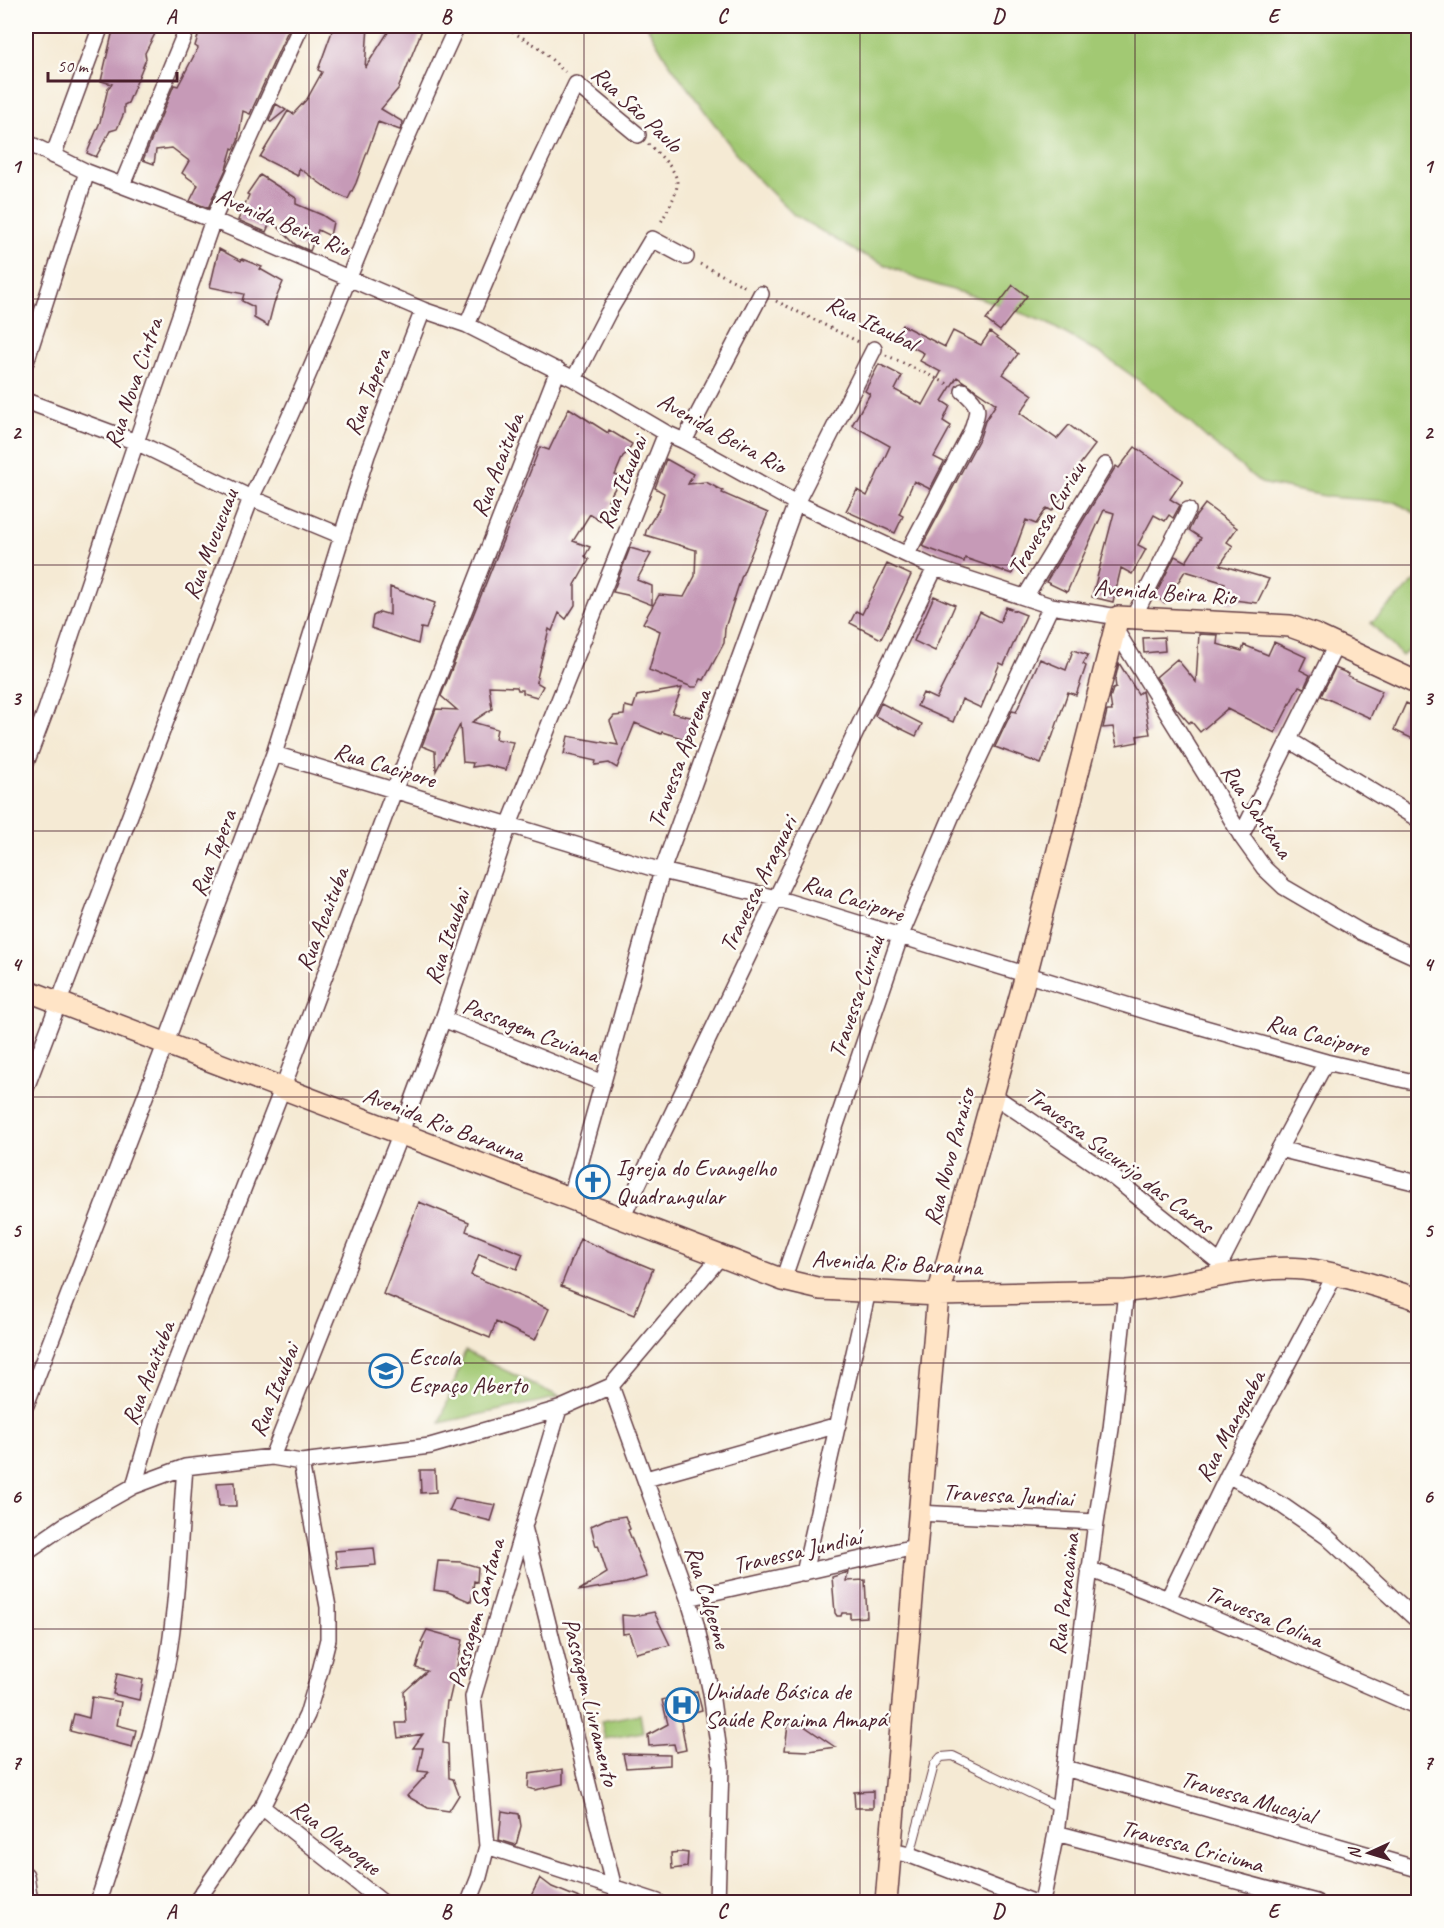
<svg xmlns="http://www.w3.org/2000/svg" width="1444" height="1928" font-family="Caveat,sans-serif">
<rect width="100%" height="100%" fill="#fdfcf7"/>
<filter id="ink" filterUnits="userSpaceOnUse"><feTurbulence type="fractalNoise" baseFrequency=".0167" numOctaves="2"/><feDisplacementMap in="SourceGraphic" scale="12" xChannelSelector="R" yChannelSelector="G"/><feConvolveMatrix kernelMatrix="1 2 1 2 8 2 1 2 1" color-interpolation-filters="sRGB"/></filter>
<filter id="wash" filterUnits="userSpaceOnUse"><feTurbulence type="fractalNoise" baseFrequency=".008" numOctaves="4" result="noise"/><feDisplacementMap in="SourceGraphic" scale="24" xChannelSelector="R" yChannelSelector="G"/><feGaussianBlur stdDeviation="1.35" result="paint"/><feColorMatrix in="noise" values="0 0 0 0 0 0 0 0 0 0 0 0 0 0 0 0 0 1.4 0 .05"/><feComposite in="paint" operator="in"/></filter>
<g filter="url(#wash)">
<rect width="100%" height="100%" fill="#f5ead4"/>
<path fill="#a2c973" stroke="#76744f" stroke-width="1.5" d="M647,26H1418V515L1395,502L1329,497L1261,483L1209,440L1159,395L1103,355L1045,322L983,299L920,280L857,252L794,215L746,167L667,60Z
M1418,578V641L1402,656L1371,623Z
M465,1351L560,1397L440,1423Z
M640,1714L643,1732L605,1739L601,1721Z"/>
<g id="blocks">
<path fill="#c69ab7" d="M114,26H159L145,53L146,59L128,103L124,105V113L117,129L110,131L96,157L87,153L100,122L108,88L112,84L101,81Z
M201,26H290L250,114L243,111L238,141L234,149L232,148L226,169L208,208L190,201L198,185L182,173L189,161L172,148L156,150L154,164L143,160L174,85L178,86L198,48L195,46Z
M334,26H368L365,68L392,26H411L422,30L398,89L381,109L403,122L400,130L378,122L356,183L348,199L331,191L299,168L298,176L260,157L288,111L293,114L307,99L322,72L318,70Z
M276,104L286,110L271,122L269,121Z
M260,175L296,198V204L322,215L333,222L330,236L318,230L310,251L296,245L271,220L266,232L238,220L249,195L247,194Z
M219,249L241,261L242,259L262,267L260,269L283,282L274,303L268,326L254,318V307L242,301L244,294L210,287Z
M1013,285L1027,296L1000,331L986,320Z
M902,325L945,347L953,331L981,345L990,332L1018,354L1003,374L1033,395L1020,413L1057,439L1069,425L1095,445L1075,471L1078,474L1052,511L1047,508L1036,524L1026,520L1012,558L1017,560L1012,574L965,558L964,562L922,546L980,437L985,421L996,404L957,377L942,401L950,406L943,421L951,426L934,457L944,462L930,489L914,481L899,514L903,516L895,533L846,511L857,490L867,496L890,446L852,425L870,394L865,391L879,364L902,376L895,390L923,405L941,372L920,361L924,353L895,338Z
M569,408L608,433L609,430L632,444L627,453L623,456L615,475L618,476L615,488L608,500L613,502L601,521L590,514L573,541L590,547L585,556L589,560L575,585V605L566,619L559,613L552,631L549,629L536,682L543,686L537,697L523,693V690H518L517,687L489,686L492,709L472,722L497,729L495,739L513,742L506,770L486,765L472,767L473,763L463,762L460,725L436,771L435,751L422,746L436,709L457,710L441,696L540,447L549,450Z
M1135,447L1183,480L1170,499L1180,505L1173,518L1169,515L1165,521L1154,515L1138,545L1146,549L1132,574L1121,568L1113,602L1092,597L1114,513L1104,510L1067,592L1046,582L1116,466L1119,468Z
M666,459L693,474L688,484L706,482L723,491L722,493L768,513L741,578L725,628L724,643L704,680L701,679L697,687H692L649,670L660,631L643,623L659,595L684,597L695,576L696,550L645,535L647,528L659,509L664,493L655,488Z
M1205,504L1237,528L1227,542L1233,546L1220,565L1269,579L1257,603L1234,600L1233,604L1220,600L1225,583L1185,571L1165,603L1155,596L1175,556L1186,562L1201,538L1189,530L1196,516Z
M630,548L651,554L637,580L652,586V605L627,595L613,592Z
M887,564L911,575L881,639L850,623L856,611L862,614Z
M390,587L435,603L426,629L421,628L418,644L371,628L373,616L380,612L390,615Z
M934,596L955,605L935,651L914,641Z
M1006,607L1026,615L1004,665L1000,663L981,708L962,699L953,722L917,706L923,693L936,699L980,612L1000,622Z
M1199,634L1218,635L1217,644L1242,651L1244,645L1268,655L1274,642L1306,657L1300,670L1310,675L1304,688L1299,686L1275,733L1227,709L1200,732L1191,721L1189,723L1175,707L1156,677L1177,659L1196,682Z
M1164,637L1165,651L1144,653L1143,638Z
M1073,650L1088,655L1083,664L1086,666L1076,695L1068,692L1052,738H1051L1041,764L995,747L1012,711L1016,712L1040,659L1066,670Z
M1119,663L1138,694L1142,691L1150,734L1137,736L1138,742L1117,746L1113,727L1103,728L1107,711H1112L1110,698L1113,689L1116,688L1115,680Z
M1335,668L1349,674L1348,676L1382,691L1370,718L1321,696Z
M682,688L672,713L695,718L685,739L662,732L661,734L635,723L617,768L609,763L595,765L596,761L564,754L568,736L618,745L610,721L614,716L624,715L625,706L633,708L637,696Z
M881,703L922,724L916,736L875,716Z
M1406,703L1419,709V725L1413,739L1394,730Z
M589,1168L604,1173L597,1195L583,1190Z
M419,1202L469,1222L466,1231L523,1254L517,1269L479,1254L471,1275L549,1309L535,1340L496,1322L490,1338L383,1294Z
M580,1239L653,1269L634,1315L561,1286Z
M420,1470H435L436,1492L421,1493Z
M235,1482L236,1506H219L217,1483Z
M455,1498L496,1505L491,1521L449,1511Z
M625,1516L630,1529L628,1530L647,1577L626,1583L578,1591L607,1573L598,1545L596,1546L591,1526L606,1519Z
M374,1548L376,1565L337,1568L335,1551Z
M438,1561L461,1562L478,1567L477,1582L474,1581L471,1602L448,1592L434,1590Z
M848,1572L846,1581L865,1580L867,1617L850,1618V1613H842L841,1616H837L835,1613L832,1577Z
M654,1612L670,1645L636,1653L629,1633L623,1634L622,1615L634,1616Z
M427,1630L463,1640L449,1701H447L443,1743L448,1744L449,1778L453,1779L459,1795L449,1811L428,1808L407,1796L429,1772L418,1771L423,1748H413L423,1734L398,1738L396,1723H406L404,1692L427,1671L416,1668L424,1643L421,1642Z
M117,1674L143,1680L139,1700L113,1694Z
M697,1691L702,1710L680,1716L686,1750L676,1752L674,1744L649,1746L648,1735L668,1724L662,1700Z
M92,1697L121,1702L117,1725L136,1730L132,1747L70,1731L74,1714L89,1718Z
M788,1724L804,1726L835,1747L809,1751L785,1750Z
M623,1754L670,1755V1765L626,1768Z
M563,1769V1784L535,1790L528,1788L529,1774Z
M873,1791V1808H855L854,1792Z
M502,1811L519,1814L521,1826L516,1845L499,1840Z
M681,1852L688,1853L687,1867L672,1869L671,1853Z
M540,1878L552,1887L589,1902H528Z"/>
</g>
</g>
<g filter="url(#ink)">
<use href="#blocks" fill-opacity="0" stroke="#643d44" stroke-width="1.5"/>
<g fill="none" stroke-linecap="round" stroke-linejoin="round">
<defs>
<path id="lane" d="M910,1855L934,1765L941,1757L953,1756L1060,1808"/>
<path id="street" d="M26,142L87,172L213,220L423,310L467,325L574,379L666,433L684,441L796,503L935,568L1051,606L1118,617
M53,156L101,26
M122,185L188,26
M467,325L518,206L576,84L638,135
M26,362L87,172
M574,379L608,313L652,239L686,257
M26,401L136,442L251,498L342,536
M684,441L761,294
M907,554L971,432C978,410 982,407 963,391
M1025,597L1105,465
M1133,618L1188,510
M1115,629L1207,777L1241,836L1264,868L1284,887L1361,932L1418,958
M1289,740L1418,819
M274,754L662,871L776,898L1159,1015L1326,1062L1418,1083
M26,763L46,710L136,442L213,220L301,26
M1241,836L1336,645
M443,1019L603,1083
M26,1088L251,498C306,389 349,275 396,163C416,117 436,71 457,26
M993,1095L1108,1173L1220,1263
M1279,1149L1418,1183
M570,1200L662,871L796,503L874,349
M621,1220L935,568
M1216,1272L1279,1149L1326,1062
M783,1280L900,937L952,815L1051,606
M611,1386L688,1598L696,1624L711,1693L721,1766L717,1902
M26,1405L165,1045L274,754L367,455L423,310
M272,1457L400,1135L443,1019L509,825L666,433
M1228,1475L1283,1506L1326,1536L1418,1621
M646,1479L838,1425
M134,1486L153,1420L283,1087L394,791L558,370
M918,1513L1096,1522
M524,1527L614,1888
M26,1552L68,1523L134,1486L185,1467L272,1457L301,1462L430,1446L559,1409L611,1386L721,1256
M1089,1569L1168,1599L1418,1707
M804,1573L868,1291
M688,1598L915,1547
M1168,1599L1228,1475L1335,1275
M1065,1768L1418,1869
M262,1807L382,1902
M1056,1833L1316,1902
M487,1846L658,1902
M891,1851L910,1855L1033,1902
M26,1875L30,1902
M98,1902C123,1822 153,1741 168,1658C178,1595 180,1530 185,1467
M196,1902L262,1807L307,1715L320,1671L328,1639V1607L301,1462
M469,1902L479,1877L487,1846L473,1697L559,1409
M1042,1902L1056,1833L1096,1522L1111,1429L1126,1291"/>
<path id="secondary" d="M26,990L783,1280L821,1289L938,1295L1126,1291C1183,1287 1246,1264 1303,1269C1342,1273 1381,1288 1418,1299
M886,1902L938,1295L1026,975L1118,617L1290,626L1315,635L1418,683"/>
</defs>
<use href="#lane" stroke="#643d44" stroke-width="10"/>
<use href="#street" stroke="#643d44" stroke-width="18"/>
<use href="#secondary" stroke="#643d44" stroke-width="24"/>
<path stroke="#643d44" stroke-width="3" stroke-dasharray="1.5 4.5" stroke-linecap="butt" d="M502,26L537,46L565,72
M648,144C686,179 683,182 660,224
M700,264L748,288
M776,301L861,343
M886,355L948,384"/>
<use href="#lane" stroke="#fff" stroke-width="8"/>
<use href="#street" stroke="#fff" stroke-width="15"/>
<use href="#secondary" stroke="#ffe4c6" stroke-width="21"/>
</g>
</g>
<path fill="none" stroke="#4a1f2b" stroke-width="1.5" stroke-opacity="0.55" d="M309,26V1902M584,26V1902M860,26V1902M1135,26V1902M26,299H1418M26,565H1418M26,831H1418M26,1097H1418M26,1363H1418M26,1629H1418"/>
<defs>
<symbol id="church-ring" viewBox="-11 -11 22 22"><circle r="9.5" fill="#fdfcf7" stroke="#1f6fb2" stroke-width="1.5"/><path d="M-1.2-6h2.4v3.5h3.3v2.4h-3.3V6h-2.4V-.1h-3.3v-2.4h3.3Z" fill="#1f6fb2"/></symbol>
<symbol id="school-ring" viewBox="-11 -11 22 22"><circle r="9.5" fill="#fdfcf7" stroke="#1f6fb2" stroke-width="1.5"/><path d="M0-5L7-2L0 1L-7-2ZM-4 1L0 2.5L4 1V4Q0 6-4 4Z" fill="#1f6fb2"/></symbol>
<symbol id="hospital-ring" viewBox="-11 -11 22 22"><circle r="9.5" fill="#fdfcf7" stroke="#1f6fb2" stroke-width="1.5"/><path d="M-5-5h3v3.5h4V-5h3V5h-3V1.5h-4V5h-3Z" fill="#1f6fb2"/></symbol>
</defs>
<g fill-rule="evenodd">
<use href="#church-ring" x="574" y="1163" width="38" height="38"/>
<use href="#school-ring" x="367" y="1352" width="38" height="38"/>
<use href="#hospital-ring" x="663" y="1686" width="38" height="38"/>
</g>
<g text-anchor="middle" stroke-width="5" stroke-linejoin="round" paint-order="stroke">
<g font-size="24" fill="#4a1f2b" stroke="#fdfcf7">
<text transform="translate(637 109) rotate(43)" y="8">Rua São Paulo</text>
<text transform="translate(283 222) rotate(23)" y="8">Avenida Beira Rio</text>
<text transform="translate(872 323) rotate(26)" y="8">Rua Itaubal</text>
<text transform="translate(133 383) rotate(-71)" y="8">Rua Nova Cintra</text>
<text transform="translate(367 392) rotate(-69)" y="8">Rua Tapera</text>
<text transform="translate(722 433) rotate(29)" y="8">Avenida Beira Rio</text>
<text transform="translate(497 465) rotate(-69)" y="8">Rua Acaituba</text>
<text transform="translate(622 482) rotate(-68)" y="8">Rua Itaubai</text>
<text transform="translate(1046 519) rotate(-59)" y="8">Travessa Curiau</text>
<text transform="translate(210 544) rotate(-69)" y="8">Rua Mucucuau</text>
<text transform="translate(1165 592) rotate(4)" y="8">Avenida Beira Rio</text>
<text transform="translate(679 759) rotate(-70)" y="8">Travessa Aporema</text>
<text transform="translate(385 765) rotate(17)" y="8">Rua Cacipore</text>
<text transform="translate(1257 811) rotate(56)" y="8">Rua Santana</text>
<text transform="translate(213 853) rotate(-69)" y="8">Rua Tapera</text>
<text transform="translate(758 884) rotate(-64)" y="8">Travessa Araguari</text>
<text transform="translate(853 898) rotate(18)" y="8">Rua Cacipore</text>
<text transform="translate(322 919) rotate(-69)" y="8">Rua Acaituba</text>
<text transform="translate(447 937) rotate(-71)" y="8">Rua Itaubai</text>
<text transform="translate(856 997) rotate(-71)" y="8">Travessa Curiau</text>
<text transform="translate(531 1030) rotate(21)" y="8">Passagem Czviana</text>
<text transform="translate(1318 1035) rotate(15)" y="8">Rua Cacipore</text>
<text transform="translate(444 1124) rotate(21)" y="8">Avenida Rio Barauna</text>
<text transform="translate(949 1157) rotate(-75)" y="8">Rua Novo Paraiso</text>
<text transform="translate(1120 1160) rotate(37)" y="8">Travessa Sucurijo das Caras</text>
<text transform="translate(897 1263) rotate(3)" y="8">Avenida Rio Barauna</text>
<text transform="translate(148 1373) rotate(-69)" y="8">Rua Acaituba</text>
<text transform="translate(274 1390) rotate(-68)" y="8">Rua Itaubai</text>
<text transform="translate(1230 1426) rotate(-62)" y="8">Rua Manguaba</text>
<text transform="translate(1008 1495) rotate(3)" y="8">Travessa Jundiai</text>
<text transform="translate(797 1551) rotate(-13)" y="8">Travessa Jundiaí</text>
<text transform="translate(1064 1594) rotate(-83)" y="8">Rua Paracaima</text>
<text transform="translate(708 1597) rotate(73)" y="8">Rua Calçeone</text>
<text transform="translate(476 1613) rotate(-74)" y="8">Passagem Santana</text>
<text transform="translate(1264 1616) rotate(23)" y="8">Travessa Colina</text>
<text transform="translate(591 1702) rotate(76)" y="8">Passagem Livramento</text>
<text transform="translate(1248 1797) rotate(16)" y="8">Travessa Mucajal</text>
<text transform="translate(336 1837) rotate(38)" y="8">Rua Olapoque</text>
<text transform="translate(1192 1846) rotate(15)" y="8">Travessa Criciuma</text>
</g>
<g font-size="24" fill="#4a1f2b" stroke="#fdfcf7" text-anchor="start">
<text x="616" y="1176">Igreja do Evangelho<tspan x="616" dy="28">Quadrangular</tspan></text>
<text x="409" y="1365">Escola<tspan x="409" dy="28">Espaço Aberto</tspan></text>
<text x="705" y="1699">Unidade Básica de<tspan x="705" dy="28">Saúde Roraima Amapá</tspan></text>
</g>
</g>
<rect width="1444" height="1928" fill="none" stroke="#fdfcf7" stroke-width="66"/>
<g transform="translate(1369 1853) rotate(266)" stroke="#fdfcf7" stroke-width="4.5" paint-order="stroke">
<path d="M0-4.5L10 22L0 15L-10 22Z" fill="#4a1f2b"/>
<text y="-9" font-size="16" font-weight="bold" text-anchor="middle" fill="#4a1f2b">N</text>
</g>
<path d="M48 72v9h129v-9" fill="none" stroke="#4a1f2b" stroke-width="3"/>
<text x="57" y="72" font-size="18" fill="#4a1f2b" stroke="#fdfcf7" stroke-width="4.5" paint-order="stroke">50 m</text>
<rect x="33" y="33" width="1378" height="1862" fill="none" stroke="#4a1f2b" stroke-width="2"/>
<g font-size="20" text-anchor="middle" font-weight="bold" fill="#4a1f2b">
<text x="171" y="23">A</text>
<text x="446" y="23">B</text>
<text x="722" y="23">C</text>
<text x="998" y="23">D</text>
<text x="1273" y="23">E</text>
<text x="16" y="173">1</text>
<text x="1428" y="173">1</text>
<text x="16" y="439">2</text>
<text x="1428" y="439">2</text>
<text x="16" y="705">3</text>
<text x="1428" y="705">3</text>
<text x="16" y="971">4</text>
<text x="1428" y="971">4</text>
<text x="16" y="1237">5</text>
<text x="1428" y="1237">5</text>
<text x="16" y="1503">6</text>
<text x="1428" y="1503">6</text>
<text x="16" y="1769">7</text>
<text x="1428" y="1769">7</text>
<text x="171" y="1918">A</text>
<text x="446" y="1918">B</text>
<text x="722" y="1918">C</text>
<text x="998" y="1918">D</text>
<text x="1273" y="1918">E</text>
</g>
</svg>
